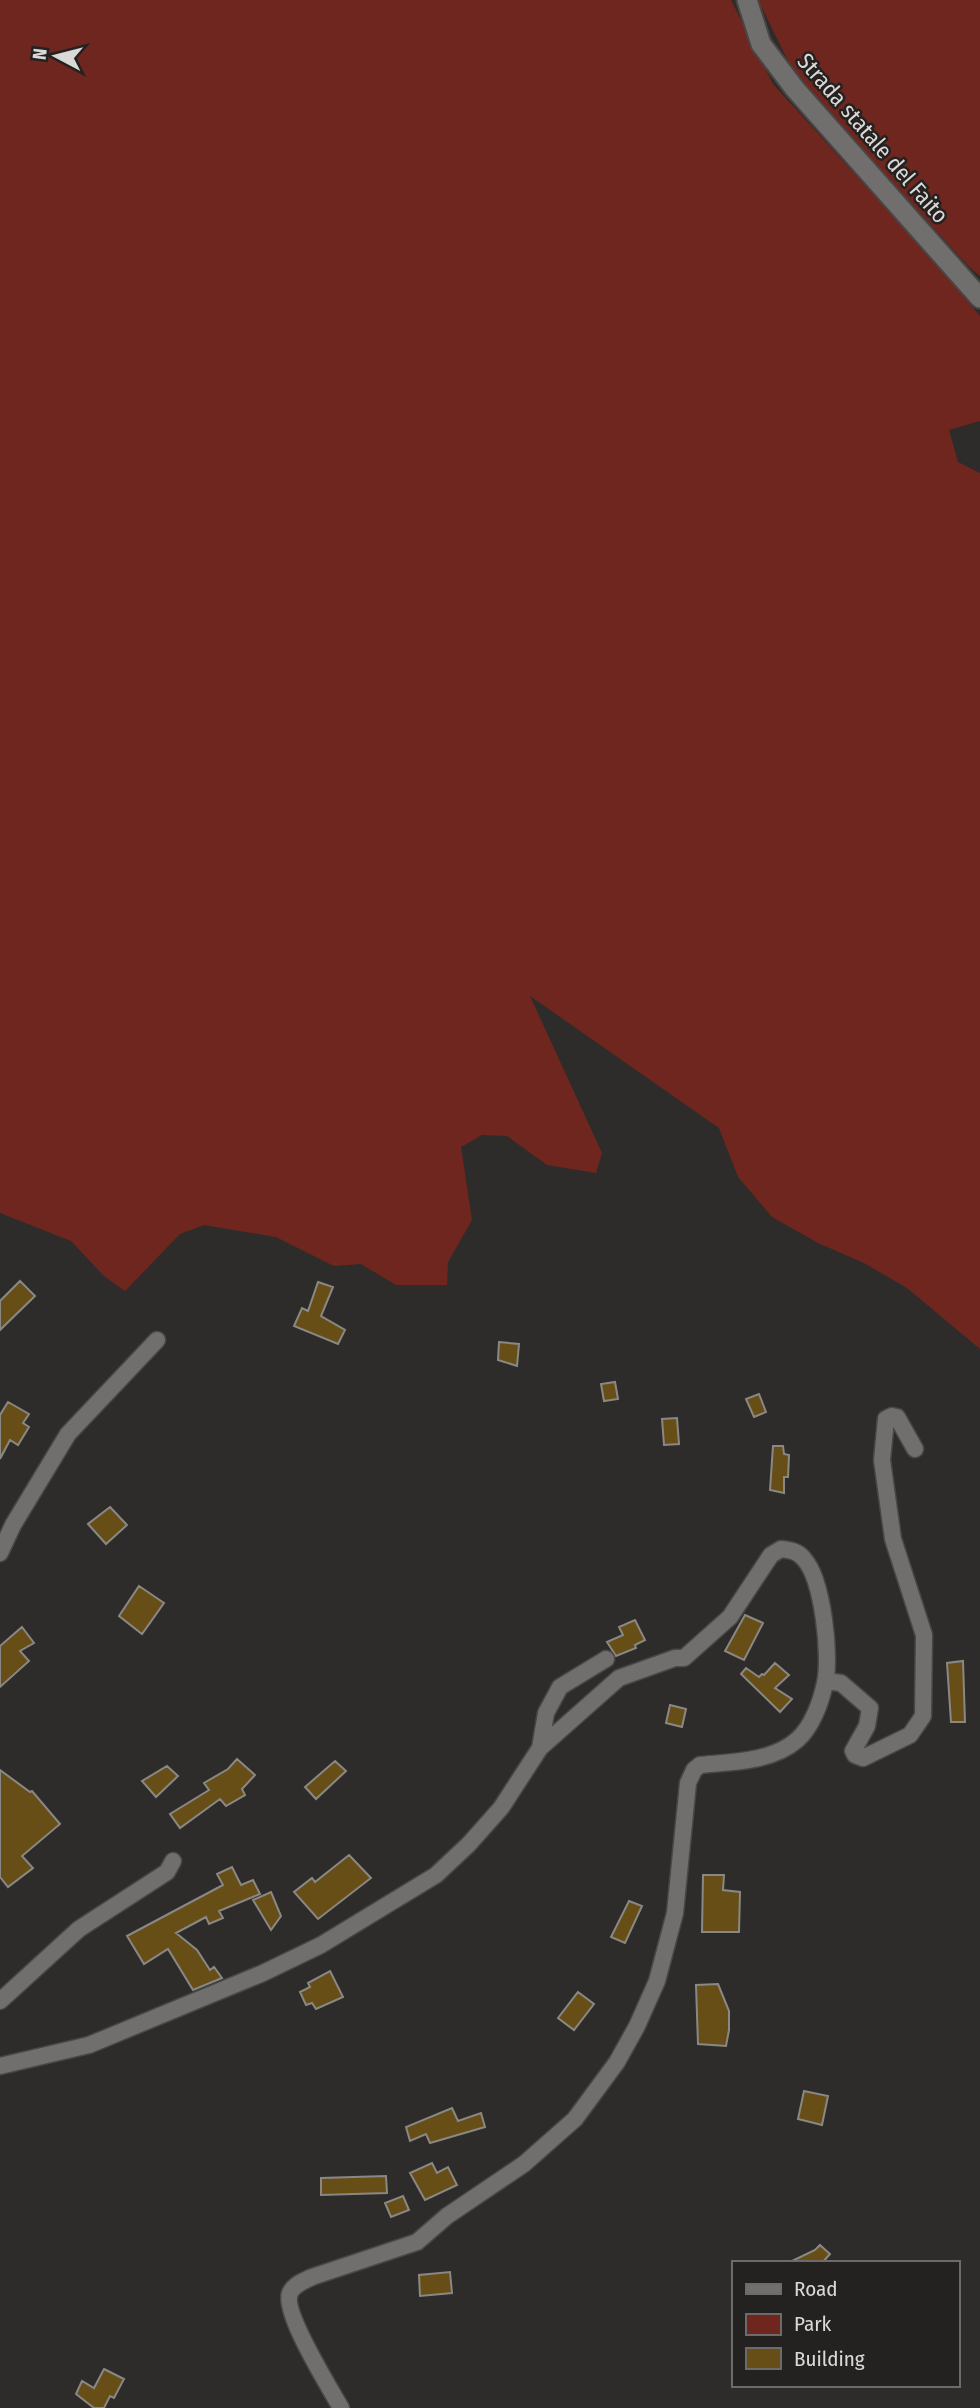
<svg xmlns="http://www.w3.org/2000/svg" width="980" height="2408" font-family="'Fira Sans Condensed',sans-serif">
<rect width="100%" height="100%" fill="#2e2c2a"/>
<path fill="#6f261f" d="M0,0H731L773,84L944,272L980,316V421L949,430L958,462L980,473V1349L907,1288L864,1263L818,1243L772,1217L738,1177L719,1128L530,996L602,1153L596,1173L547,1165L507,1136L482,1135L461,1147L472,1220L448,1262L447,1285H396L361,1264L334,1266L276,1237L204,1225L180,1234L125,1291L104,1276L71,1241L0,1213Z
M758,0H980V276L968,266L812,94L793,71Z"/>
<path fill="#674e17" stroke="#898885" stroke-width="2" d="M20,1281L35,1296L0,1330V1301Z
M318,1282L333,1287L321,1316L345,1330L338,1344L294,1326L302,1308L308,1311Z
M499,1342L519,1344L517,1366L498,1360Z
M615,1382L618,1399L604,1401L601,1384Z
M759,1394L766,1412L754,1417L746,1399Z
M8,1402L29,1414L23,1423L29,1427L18,1445L10,1440L0,1459V1415Z
M677,1418L679,1444L664,1445L662,1419Z
M773,1446H783L784,1454L789,1455L788,1477H784V1493L770,1490Z
M110,1507L127,1525L106,1544L88,1524Z
M139,1586L164,1603L142,1634L119,1616Z
M745,1615L763,1623L744,1660L725,1651Z
M635,1620L645,1640L635,1645L636,1648L616,1656L607,1642L623,1635L619,1627Z
M22,1627L34,1643L20,1651L29,1661L0,1687V1646Z
M963,1661L965,1722H951L947,1663Z
M775,1663L789,1675L775,1688L792,1699L780,1712L741,1674L746,1668L759,1677L762,1674L764,1675Z
M670,1705L686,1709L682,1727L666,1723Z
M237,1759L255,1775L242,1789L245,1795L226,1806L220,1799L180,1828L170,1814L209,1790L204,1783L228,1769Z
M335,1761L346,1771L316,1799L305,1787Z
M167,1766L178,1776L156,1797L142,1781Z
M0,1770L30,1792L32,1791L60,1824L22,1856L33,1868L8,1887L0,1877Z
M349,1855L371,1878L318,1919L294,1892L312,1878L315,1882Z
M232,1867L241,1885L253,1880L260,1894L219,1911L223,1918L209,1924L206,1917L176,1933L197,1950L210,1970L214,1967L222,1978L193,1990L168,1949L144,1964L127,1936L223,1885L217,1874Z
M703,1875H724L723,1890L740,1892L739,1932H702Z
M271,1892L281,1916L271,1930L253,1900Z
M629,1901L642,1906L625,1943L611,1937Z
M330,1971L343,1997L316,2009L312,2003L306,2005L300,1992L310,1987L308,1983Z
M718,1984L729,2011V2030L726,2046L698,2044L696,1985Z
M578,1992L594,2004L574,2030L558,2018Z
M804,2091L828,2096L822,2125L798,2119Z
M452,2108L458,2121L481,2113L485,2127L430,2143L426,2134L410,2141L406,2127Z
M432,2163L437,2173L448,2167L457,2185L425,2200L410,2173Z
M386,2176L387,2193L321,2195V2178Z
M403,2196L409,2210L391,2217L385,2203Z
M820,2245L830,2254L822,2263H788L815,2250Z
M450,2272L452,2293L420,2296L419,2275Z
M104,2369L124,2379L114,2398L110,2396L104,2408H94L76,2394L82,2381L94,2388Z"/>
<g fill="none" stroke-linecap="round" stroke-linejoin="round">
<defs>
<path id="minor" d="M0,1553L13,1525L68,1434L157,1340
M826,1681L841,1683L870,1708L867,1726L853,1751L855,1755L863,1758L910,1735L923,1716L924,1635L893,1539L882,1460L886,1419L892,1416L897,1417L915,1449
M0,2001L79,1929L167,1872L173,1861
M0,2066L89,2045L263,1973L321,1945L436,1875L469,1844L501,1808L540,1748L546,1713L560,1687L606,1659
M341,2408C330,2388 282,2312 290,2293C294,2284 304,2281 312,2277L417,2242L447,2216L524,2164L575,2119L617,2062L637,2026L657,1981L675,1913L688,1783L694,1770L700,1765C731,1762 772,1762 797,1740C812,1727 821,1702 825,1683C831,1656 823,1580 804,1559C798,1551 790,1550 781,1549L771,1555L730,1617L684,1658H675L619,1678L540,1748"/>
<path id="tertiary" d="M747,0L761,44L795,89L980,298"/>
</defs>
<use href="#minor" stroke="#494746" stroke-width="19"/>
<use href="#tertiary" stroke="#494746" stroke-width="23"/>
<use href="#minor" stroke="#716f6d" stroke-width="16"/>
<use href="#tertiary" stroke="#716f6d" stroke-width="19"/>
</g>
<g text-anchor="middle" stroke-width="5" stroke-linejoin="round" paint-order="stroke">
<g font-size="23" fill="#dad9d7" stroke="#242221">
<text transform="translate(873 138) rotate(49)" y="8">Strada statale del Faito</text>
</g>
</g>
<rect x="732" y="2261" width="228" height="126" fill="#242221" stroke="#6d6b6a" stroke-width="2"/>
<rect x="746" y="2284" width="35" height="10" fill="#716f6d" stroke="#6d6b6a" stroke-width="2"/>
<text x="794" y="2296" font-size="21" fill="#dad9d7">Road</text>
<rect x="746" y="2314" width="35" height="21" fill="#6f261f" stroke="#6d6b6a" stroke-width="2"/>
<text x="794" y="2331" font-size="21" fill="#dad9d7">Park</text>
<rect x="746" y="2348" width="35" height="21" fill="#674e17" stroke="#6d6b6a" stroke-width="2"/>
<text x="794" y="2366" font-size="21" fill="#dad9d7">Building</text>
<g transform="translate(56 56) rotate(277)" stroke="#242221" stroke-width="5" paint-order="stroke">
<path d="M0-5L12 26L0 18L-12 26Z" fill="#dad9d7"/>
<text y="-10" font-size="19" font-weight="bold" text-anchor="middle" fill="#dad9d7">N</text>
</g>
</svg>
